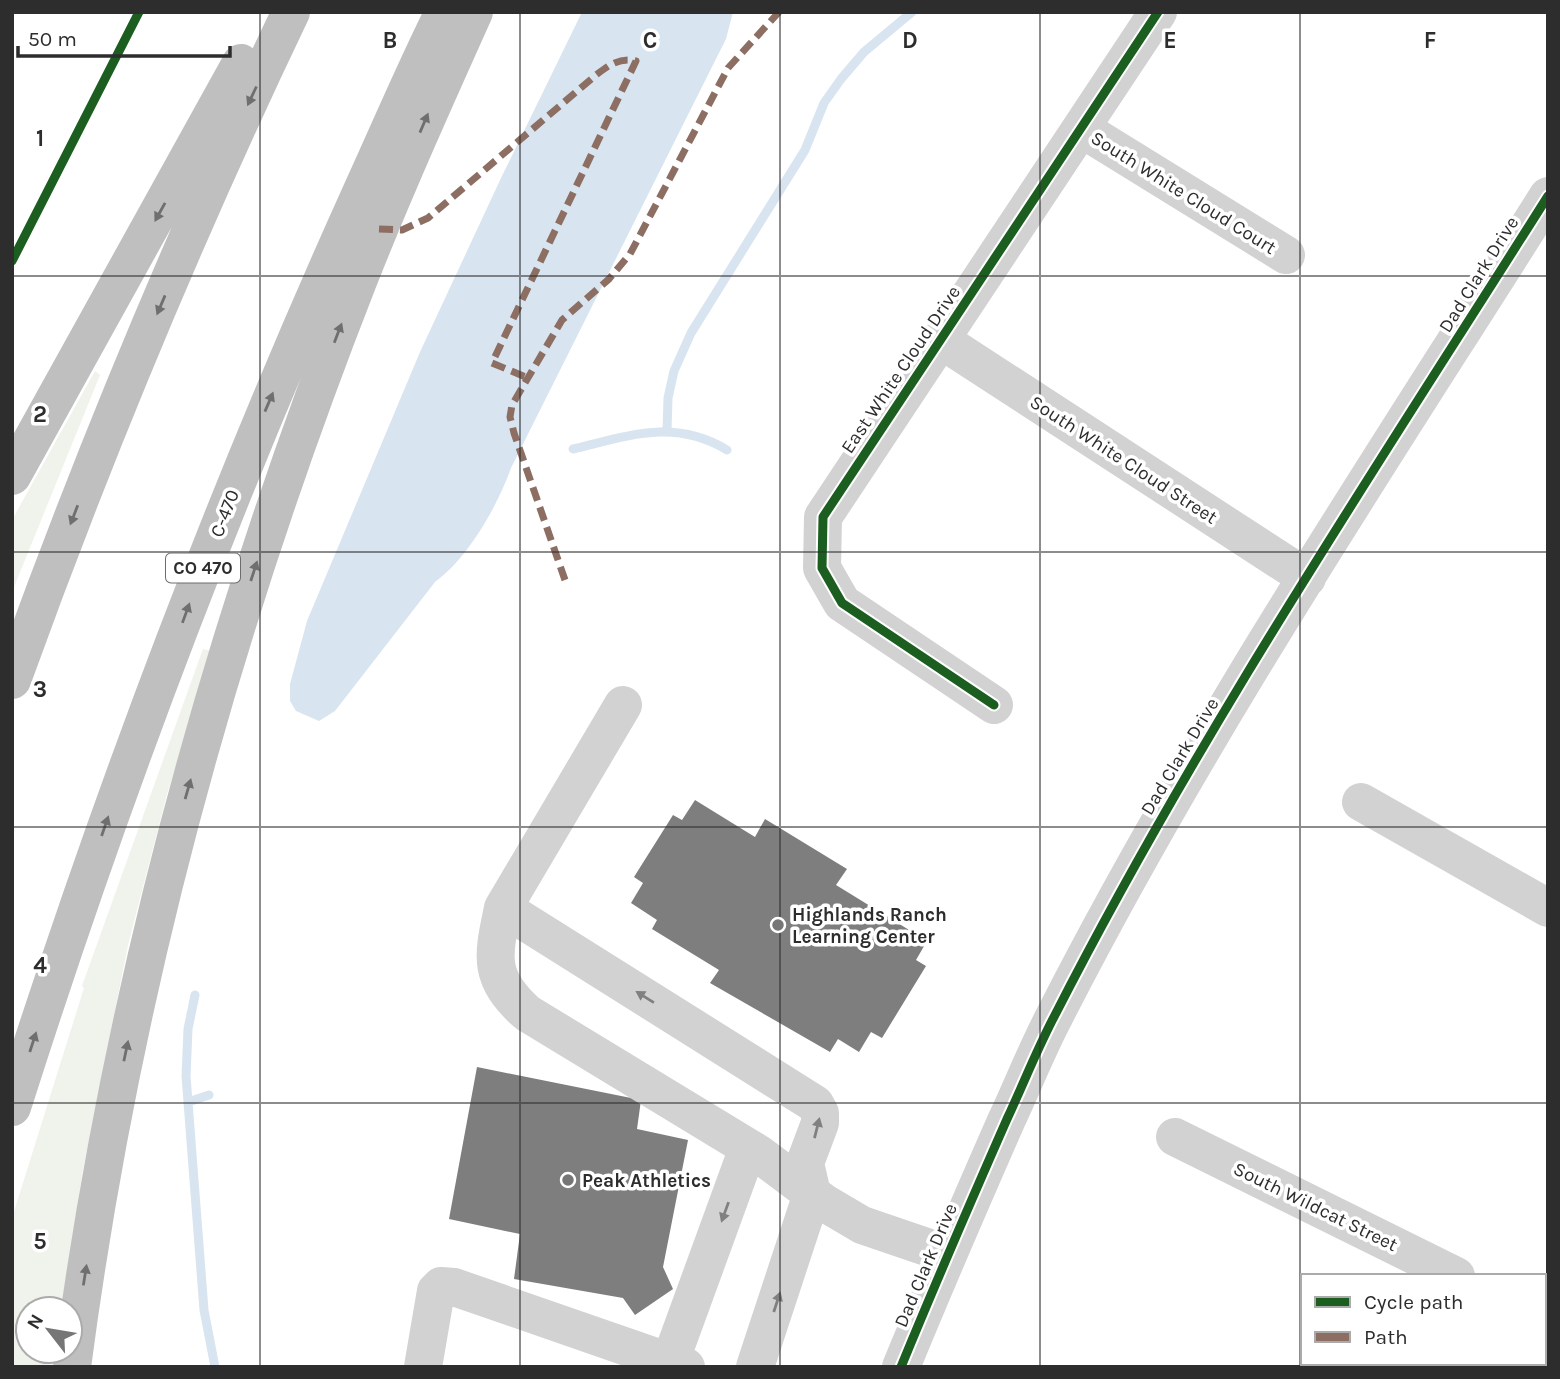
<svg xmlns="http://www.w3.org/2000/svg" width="1560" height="1379" font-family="Karla,sans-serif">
<rect width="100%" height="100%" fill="#fff"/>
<path fill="#eff3eb" d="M95,371L100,375L12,592V520Z
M203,649L211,651L167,794L128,945L83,1170L61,1309H28V1351H55L52,1367H12V1218L84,988L82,986Z"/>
<path fill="#d8e5f0" d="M582,12H733L726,39L511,468C497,507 468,558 435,582L335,711L319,721L296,711L290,701V684L307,621L420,352L501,178Z"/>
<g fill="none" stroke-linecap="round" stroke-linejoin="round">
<path stroke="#d8e5f0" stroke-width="9" d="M667,430L668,398L674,371L691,333L805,150L824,103L841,79L864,52L912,12
M573,449C628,436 674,418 727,450
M195,995L188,1029L186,1076L204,1310L215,1367
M188,1102L209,1095"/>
</g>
<path fill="#7e7e7e" d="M695,800L755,837L765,819L847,869L836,885L927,941L916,960L926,966L882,1038L871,1032L859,1052L838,1039L830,1052L710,983L719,970L652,929L657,920L631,903L643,883L634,877L673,815L682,820Z
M477,1067L641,1100L637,1129L688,1140L663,1267L673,1289L635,1315L623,1298L514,1279L520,1234L449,1219Z"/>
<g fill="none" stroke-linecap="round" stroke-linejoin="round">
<path stroke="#d2d2d2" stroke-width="38" d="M1082,129L1286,255
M941,340L1307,578
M623,705L503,908C493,956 487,977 527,1013L759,1154L823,1202L862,1225L947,1254
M994,705L842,603L822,568L823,517L1158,12
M1361,802L1548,908
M503,908L815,1104L820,1113V1123L805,1163L812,1194L755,1367
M1175,1137L1456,1276
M1544,1319L1548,1321
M423,1367L436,1291L441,1286L454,1287L670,1362
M686,1367L670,1362L748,1148
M901,1367C935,1284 971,1201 1007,1119C1023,1085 1037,1049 1055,1015C1200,731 1378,465 1548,196"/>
<path stroke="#bfbfbf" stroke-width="38" d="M12,476L241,63
M12,680C94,453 187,229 291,12
M12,1107C111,796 226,492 360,195C388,134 414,72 444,12
M72,1367C121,994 221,630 358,281C394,190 434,101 474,12"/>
<path stroke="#8d6e63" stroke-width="7" stroke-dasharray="14 7" stroke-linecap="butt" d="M379,229L402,230L428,218L596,75C609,65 620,57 636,61L492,363L528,378
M565,580L514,433L510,417L512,405L562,320L609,279L630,254L728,68L779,12"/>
<defs>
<path id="cycleway" d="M12,261L139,12
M994,705L842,603L822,568L823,517L1158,12
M901,1367C935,1284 971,1201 1007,1119C1023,1085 1037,1049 1055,1015C1200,731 1378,465 1548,196"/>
</defs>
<use href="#cycleway" stroke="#fff" stroke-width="13"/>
<use href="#cycleway" stroke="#1b5e20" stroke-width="9"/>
</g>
<defs><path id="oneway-solid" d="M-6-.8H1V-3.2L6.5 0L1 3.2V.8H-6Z" transform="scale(1.75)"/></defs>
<g fill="#6f6f6f">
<use href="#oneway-solid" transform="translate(252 96) rotate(115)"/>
<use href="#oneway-solid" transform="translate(424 123) rotate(-67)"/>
<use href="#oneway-solid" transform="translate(160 212) rotate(119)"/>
<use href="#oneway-solid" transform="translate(161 305) rotate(113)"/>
<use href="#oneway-solid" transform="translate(338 333) rotate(-69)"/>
<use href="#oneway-solid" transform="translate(269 402) rotate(-67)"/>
<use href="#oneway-solid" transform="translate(74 515) rotate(111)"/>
<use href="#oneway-solid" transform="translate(254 571) rotate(-72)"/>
<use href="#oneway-solid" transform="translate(186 613) rotate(-70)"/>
<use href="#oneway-solid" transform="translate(188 789) rotate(-74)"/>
<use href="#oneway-solid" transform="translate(105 826) rotate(-71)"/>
<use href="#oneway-solid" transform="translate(33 1042) rotate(-72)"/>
<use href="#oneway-solid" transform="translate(126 1051) rotate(-78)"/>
<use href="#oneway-solid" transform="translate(85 1275) rotate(-81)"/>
</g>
<g fill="#808080">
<use href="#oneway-solid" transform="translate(645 997) rotate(-148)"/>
<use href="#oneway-solid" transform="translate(817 1128) rotate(-76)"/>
<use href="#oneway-solid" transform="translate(725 1212) rotate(110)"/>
<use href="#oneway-solid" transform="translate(777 1302) rotate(-72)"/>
</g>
<path fill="none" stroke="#2d2d2d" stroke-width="2" stroke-opacity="0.55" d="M260,12V1367M520,12V1367M780,12V1367M1040,12V1367M1300,12V1367M12,276H1548M12,552H1548M12,827H1548M12,1103H1548"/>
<g fill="#767676" stroke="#fff" stroke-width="2.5">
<circle cx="778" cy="925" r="7"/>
<circle cx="568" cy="1180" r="7"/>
</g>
<g text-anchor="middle" stroke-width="7" stroke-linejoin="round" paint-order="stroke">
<rect fill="#fff" stroke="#6c6c6c" stroke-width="2" x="166" y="553.5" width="74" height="29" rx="5"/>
<g font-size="18" font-weight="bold" fill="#2d2d2d">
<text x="203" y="574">CO 470</text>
</g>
<g font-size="19" fill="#2d2d2d" stroke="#fff">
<text transform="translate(1184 192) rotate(32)" y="7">South White Cloud Court</text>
<text transform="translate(1478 274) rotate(-58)" y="7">Dad Clark Drive</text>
<text transform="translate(900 369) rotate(-56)" y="7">East White Cloud Drive</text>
<text transform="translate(1124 459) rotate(33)" y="7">South White Cloud Street</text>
<text transform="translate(224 513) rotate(-69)" y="7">C-470</text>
<text transform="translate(1179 756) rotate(-59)" y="7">Dad Clark Drive</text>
<text transform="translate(1316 1206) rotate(26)" y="7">South Wildcat Street</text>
<text transform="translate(925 1265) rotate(-67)" y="7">Dad Clark Drive</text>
</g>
<g font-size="19" font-weight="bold" fill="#2d2d2d" stroke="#fff" text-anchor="start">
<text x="792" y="921">Highlands Ranch<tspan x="792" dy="22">Learning Center</tspan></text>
<text x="582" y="1187">Peak Athletics</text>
</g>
</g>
<g font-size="23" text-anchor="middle" font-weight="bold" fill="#2d2d2d" stroke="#fff" stroke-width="7" stroke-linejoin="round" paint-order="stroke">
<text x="390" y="48">B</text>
<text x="650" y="48">C</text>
<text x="910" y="48">D</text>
<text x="1170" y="48">E</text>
<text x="1430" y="48">F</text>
<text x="40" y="146">1</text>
<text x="40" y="422">2</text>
<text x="40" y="697">3</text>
<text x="40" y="973">4</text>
<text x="40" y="1249">5</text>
</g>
<rect width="1560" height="1379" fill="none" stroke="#2d2d2d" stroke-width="28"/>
<rect x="1301" y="1274" width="245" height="91" fill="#ffffff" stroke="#ababab" stroke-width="2"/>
<rect x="1315" y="1297" width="35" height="10" fill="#1b5e20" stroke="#ababab" stroke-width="2"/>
<text x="1364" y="1309" font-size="21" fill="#2d2d2d">Cycle path</text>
<rect x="1315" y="1332" width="35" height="10" fill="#8d6e63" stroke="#ababab" stroke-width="2"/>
<text x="1364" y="1344" font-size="21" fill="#2d2d2d">Path</text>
<g transform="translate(49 1330) rotate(301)"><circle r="33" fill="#ffffff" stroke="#ababab" stroke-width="2"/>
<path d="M0-5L12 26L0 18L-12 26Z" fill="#767676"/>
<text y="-10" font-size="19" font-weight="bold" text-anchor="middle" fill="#2d2d2d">N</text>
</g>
<path d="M18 46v10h212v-10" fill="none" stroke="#2d2d2d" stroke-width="3.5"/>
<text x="28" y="46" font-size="21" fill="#2d2d2d" stroke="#ffffff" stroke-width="5" paint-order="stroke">50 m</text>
</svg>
